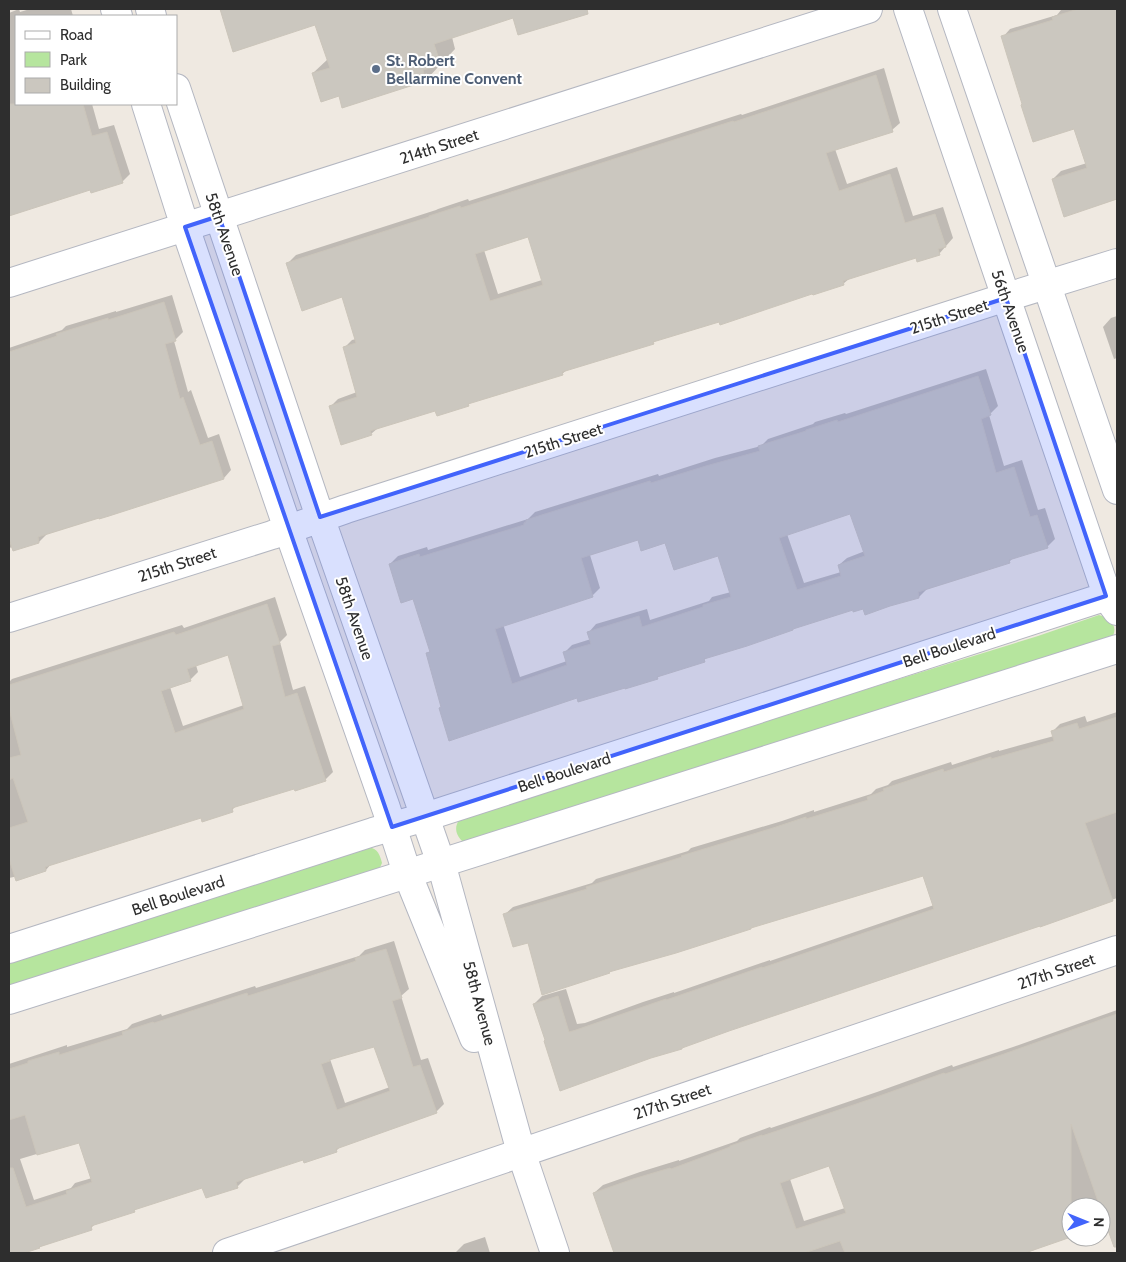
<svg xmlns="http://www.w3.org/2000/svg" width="1126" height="1262" font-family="Cabin,sans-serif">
<rect width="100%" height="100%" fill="#efe9e1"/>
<path fill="#b6e59e" d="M1099,615C1112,618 1119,628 1111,639L466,844C457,838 453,829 459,820L773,718L1038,636Z
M369,847C378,849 380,855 382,863L378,872L9,990V961Z"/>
<path fill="#0003" fill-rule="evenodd" d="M19,9L20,12L30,9H71L73,16H16V104H92L99,129L114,125L130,174L122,182L90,188L9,215V13Z
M221,9H569L555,23L514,16L452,37L455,49L426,80L339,95L313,73L328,59L316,24L234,50Z
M1065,9H1117V199L1091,207L1053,179L1061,171L1087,163L1075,127L1024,104L1003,37L1010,29L1057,15L1061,10Z
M884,68L900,123L892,130L835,149L847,184L897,167L913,216L943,207L953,238L939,254L917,257L850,278L843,284L720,320L655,340L653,343L568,369L562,374L471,402L468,405L436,409L378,428L371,434L330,407L338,399L357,392L344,348L352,340L356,339L343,295L288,263L296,255L436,210L438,209L468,199L469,201L741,114L742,115ZM529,236L542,280L498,294L484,250Z
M172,295L183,332L174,341L188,392L191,390L208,438L219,434L231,470L224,478L47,534L39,542L13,549V547L9,548V348L62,330L66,326L116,311V312Z
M1117,316V358L1114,359L1103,327L1111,318Z
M986,369L998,406L989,415L1004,466L1022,460L1038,510L1045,508L1055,539L1047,547L1014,557L1009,562L927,589L919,597L890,605L853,608L708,656L704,660L662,674L657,678L578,696L442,706L427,654L431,650L414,597L390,564L398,556L427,547L428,550L528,519L535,512L658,474L659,476L715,458L761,446L768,439L813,424L815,422L845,413L846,414ZM851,513L865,551L847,558L839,565L841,572L804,583L787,534ZM639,539L665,541L719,555L731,592L712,597L709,601L650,620L647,609L596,624L589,632L591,639L572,645L564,653L567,661L520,677L503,624L592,596L600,588L590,555Z
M275,597L287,635L280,642L293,690L305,686L333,772L325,780L295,787L238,804L232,810L202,817L51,864L46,870L9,878V682L12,679L182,625L184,628ZM229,654L244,705L183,726L170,687L190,680L198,672L196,665Z
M1117,712V898L1041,926L546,1040L534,1004L542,996L566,989L577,1024L585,1023L643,1002L674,992V993L770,960V961L934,905L924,875L529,941L504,915L513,907L592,883L596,879L688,851L691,848L782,821L814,810V812L871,794L876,789L888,785L892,781L951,762L952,765L999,750V751L1054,736L1052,732L1060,724L1085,716L1087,722Z
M394,941L409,989L401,996L421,1060L428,1058L444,1104L436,1112L341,1146L336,1151L304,1158L245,1179L237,1187H203L137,1207L134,1211L97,1222L91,1228L39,1247L20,1253H9V1064L67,1045V1047L127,1029L132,1024L161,1014L162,1016L255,986L256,988L317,969L359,956L365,950ZM375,1045L390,1087L345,1103L330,1059ZM80,1141L92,1178L75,1183L71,1188L34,1200L20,1159Z
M1117,1010V1222L1108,1225L1107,1223L1101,1225V1207H1071V1236L1036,1248L1034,1250L1025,1253H615L594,1193L603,1185L640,1172L679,1160V1161L737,1141L740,1138L770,1127L771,1128L877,1092L952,1065L953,1067L1013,1047ZM830,1164L845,1208L804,1221L790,1179Z
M485,1237L490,1253H456V1252L464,1244Z"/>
<path fill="#cbc7bf" stroke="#cbc5ba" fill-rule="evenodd" d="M220,9H587L588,14L518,35L513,18L434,44L441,65L423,70L426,81L342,108L339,96L321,102L312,73L330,68L315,25L233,52Z
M1078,9H1117V199L1064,217L1052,179L1087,168L1074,129L1033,142L1021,105L1022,104L1001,36L1053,20L1052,17Z
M876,75L893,132L826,153L839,191L890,174L905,223L935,214L946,247L938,249L940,255L917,262L916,258L843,281L844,285L813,295L812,294L720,325L719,322L653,342L654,344L562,372L563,375L468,404L469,406L437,416L435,411L370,431L372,435L341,445L329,406L357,397L343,347L356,343L342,297L302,311L286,263L429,217V216L460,206L461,208L733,121L734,122ZM528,237L543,285L490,301L475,254Z
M9,104H83L92,136L107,132L123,183L91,193L90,190L9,216Z
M164,302L176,341L165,344L180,399L183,397L200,445L212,441L224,479L109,516L99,519V518L38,537L39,543L13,551L9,539V352L57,336L56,334L108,318V320Z
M978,376L991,415L981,419L996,473L1014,467L1030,517L1037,515L1048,548L1009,560L1010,563L918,592L919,598L890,606L865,615L863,609L853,612V610L793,629V630L747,646L704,659L705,662L657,677L658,679L625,689V688L578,702L577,698L449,741L439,708L441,707L426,653L430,652L413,599L401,603L389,564L419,554L420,557L524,525V523L526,522V520L650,481L651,483L706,466L760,451L758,446L806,431V430L837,420L838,422ZM850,514L865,556L838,565L841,576L797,590L779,538ZM638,540L641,551L665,543L674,570L718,556L731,597L703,605V607L642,627L639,616L587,632L591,644L563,652L567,665L512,684L495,629L593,597L581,558Z
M267,604L280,644L272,646L285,697L297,693L326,781L295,791L294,789L232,808L233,812L202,822L201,818L45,867L46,871L16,881L9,859V828L28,822L13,778L9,780V758L21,755L9,709V685L174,632L176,635ZM228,655L244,709L175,733L161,691L191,681L187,669Z
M1117,717V812L1085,823L1113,901L1040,927V926L729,1031L682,1048V1049L651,1058L560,1091L544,1041L545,1040L533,1004L558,996L569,1032L576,1030L634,1010L666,999V1000L762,967V968L934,909L923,876L751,928V929L676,953L609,972L610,973L542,995L528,943L513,947L503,914L587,889L586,887L682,857L681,856L773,828L806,817V819L868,800L867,797L884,791L883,789L943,769L944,772L991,757V759L1054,741L1051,731L1077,723L1079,729Z
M386,949L402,998L392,1001L413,1067L420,1065L437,1113L336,1149L337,1152L304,1163L303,1160L236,1182L238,1188L206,1198L202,1188L134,1210L135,1212L91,1226L92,1230L39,1247L40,1248L24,1253H9V1168H13L26,1207L67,1194L66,1191L92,1182L79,1143L37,1155L25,1115L9,1120V1069L28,1063V1061L59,1052V1055L123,1035L122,1032L153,1022L154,1023L247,993L248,996L308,977L356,961L355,958ZM374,1047L390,1091L337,1110L321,1064L330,1061L329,1060Z
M1117,1014V1247H1114L1101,1210V1207H1100L1071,1124V1237L1025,1253H845L840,1241L804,1253H614L593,1193L633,1179L670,1168L671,1169L730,1147V1146L762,1135V1136L868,1100L944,1073L945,1074L1004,1054ZM829,1166L846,1213L796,1229L780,1183Z"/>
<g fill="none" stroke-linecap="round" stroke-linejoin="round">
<defs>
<path id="street" d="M115,9L118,16
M150,9L152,16
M176,88L320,517L441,863L521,1152L555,1253
M146,104L185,227L288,529L386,808L407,873L474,1038
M9,283L868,9
M9,618L272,535L346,509L994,301L1117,263
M227,1253L1117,950"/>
<path id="secondary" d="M908,9L1104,586L1106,596L1117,611
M952,9L1117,490
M9,949L373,832L425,817L1095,600L1117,591
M9,1000L1117,649"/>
</defs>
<use href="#street" stroke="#b4b7c1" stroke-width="30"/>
<use href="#secondary" stroke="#b4b7c1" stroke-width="30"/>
<use href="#street" stroke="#fff" stroke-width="28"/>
<use href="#secondary" stroke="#fff" stroke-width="28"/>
</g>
<path fill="#4264fb" fill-opacity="0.2" stroke="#4264fb" stroke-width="4" stroke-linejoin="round" d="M219,216L320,517L1006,298L1106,596L392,827L185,227Z"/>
<circle fill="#5c6f8a" stroke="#fff" stroke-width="2" cx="376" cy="69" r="5"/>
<g text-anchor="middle" stroke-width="4" stroke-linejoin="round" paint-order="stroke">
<g font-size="16" font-weight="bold" fill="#4e5e75" stroke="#fff" text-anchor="start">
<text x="386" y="66">St. Robert<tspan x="386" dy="18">Bellarmine Convent</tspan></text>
</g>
<g font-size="16" fill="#2e2e2e" stroke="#fff">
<text transform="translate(439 146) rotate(-18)" y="6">214th Street</text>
<text transform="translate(225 234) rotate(71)" y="6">58th Avenue</text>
<text transform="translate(1011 311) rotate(71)" y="6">56th Avenue</text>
<text transform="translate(949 316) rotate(-18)" y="6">215th Street</text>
<text transform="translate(563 440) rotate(-18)" y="6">215th Street</text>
<text transform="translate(177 564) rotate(-18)" y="6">215th Street</text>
<text transform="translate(355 618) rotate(71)" y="6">58th Avenue</text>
<text transform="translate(949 647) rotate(-18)" y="6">Bell Boulevard</text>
<text transform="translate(564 772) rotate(-18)" y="6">Bell Boulevard</text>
<text transform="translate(178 895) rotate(-18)" y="6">Bell Boulevard</text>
<text transform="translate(1056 971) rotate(-19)" y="6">217th Street</text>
<text transform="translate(480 1003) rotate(75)" y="6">58th Avenue</text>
<text transform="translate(672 1101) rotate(-19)" y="6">217th Street</text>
</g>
</g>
<rect width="1126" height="1262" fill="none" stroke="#2e2e2e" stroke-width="20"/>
<rect x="15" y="15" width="162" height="90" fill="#ffffff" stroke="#ababab"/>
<rect x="25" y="31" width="25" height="8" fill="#ffffff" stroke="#ababab"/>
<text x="60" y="40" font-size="15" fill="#2e2e2e">Road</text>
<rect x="25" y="52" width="25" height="15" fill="#b6e59e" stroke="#ababab"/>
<text x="60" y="65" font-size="15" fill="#2e2e2e">Park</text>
<rect x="25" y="78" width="25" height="15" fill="#cbc7bf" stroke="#ababab"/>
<text x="60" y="90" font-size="15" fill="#2e2e2e">Building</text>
<g transform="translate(1086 1222) rotate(91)"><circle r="24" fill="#ffffff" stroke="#ababab"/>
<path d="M0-4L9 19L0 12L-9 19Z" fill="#4264fb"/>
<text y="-8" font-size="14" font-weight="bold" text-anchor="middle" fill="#2e2e2e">N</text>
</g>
</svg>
